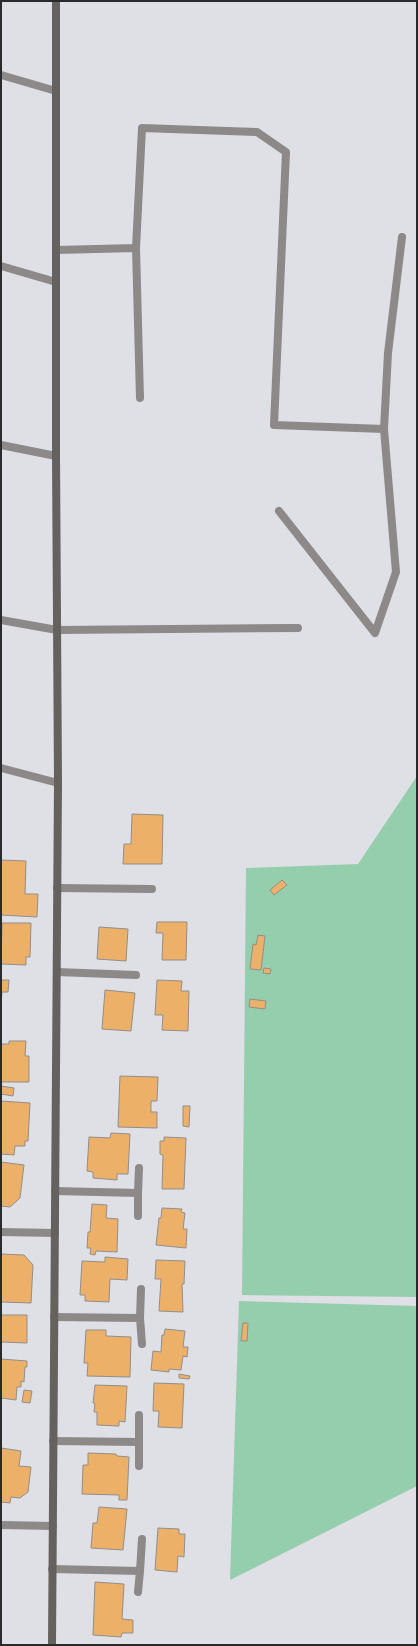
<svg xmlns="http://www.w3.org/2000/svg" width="418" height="1646" font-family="'Zilla Slab',serif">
<rect width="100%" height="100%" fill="#dee0e6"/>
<path fill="#95cead" d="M417,776V1297L242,1295L246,868L358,864Z
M239,1301L417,1306V1486L230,1580Z"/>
<path fill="#ecb069" stroke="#938e8a" d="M132,814L163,815L162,864H123L124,844H131Z
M1,860L26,861L25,894H38L37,917L1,915Z
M282,880L287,885L274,895L270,890Z
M157,922H187L186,960H162L163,933H156Z
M2,923H31L30,957H26V965L1,964Z
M99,927L128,929L126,961L97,959Z
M258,935L265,936L261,970L250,969L253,944L256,945Z
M264,968L271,969L270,974L263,973Z
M1,980H9L8,992H2L1,1006Z
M157,980L182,981L181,991H189L188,1031L162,1030L163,1015H155Z
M105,990L135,993L131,1031L102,1029Z
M250,999L266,1001L265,1009L249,1007Z
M9,1041H26L25,1056H29V1082H1V1044H9Z
M120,1076L158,1077L157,1101H151V1112H157V1128L118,1127Z
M1,1086L14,1088L13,1096L1,1094Z
M1,1101L30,1103L28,1141H25V1146H15L14,1155L1,1154Z
M183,1106H190L189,1127L183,1126Z
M111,1133L130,1134L128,1174H117V1180L93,1178V1172L87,1171L89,1137L110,1138Z
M164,1137L186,1138L184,1189H162L163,1155L160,1154V1141H164Z
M1,1162L24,1165L20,1198L10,1207L1,1206Z
M92,1204L107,1205L106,1218L118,1219L117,1252L96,1251L95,1255L90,1254L91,1248H87L88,1232H90Z
M162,1208L182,1209L181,1212L185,1213L183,1229H187L186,1248L156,1245L159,1218H161Z
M1,1254L24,1255L33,1265L31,1303L1,1302Z
M105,1257L128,1259L127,1280L110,1279L109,1302L85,1301V1295H80L82,1261L105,1262Z
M156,1260L185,1261L184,1284H182L183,1312L159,1311L161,1279H155Z
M1,1315H27V1343L1,1342Z
M243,1323H248L247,1341H241Z
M165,1329L185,1331L183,1347H188L187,1357L183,1356L181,1370L169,1369V1372L151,1370L153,1351L161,1352L162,1335H164Z
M86,1330H106V1336L131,1337L130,1377L87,1376L88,1363H84Z
M1,1359L27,1361V1367H25L24,1382L21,1381V1387H17L16,1400L1,1398Z
M179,1374L190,1376L189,1379L179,1378Z
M154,1383L184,1384L182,1428L158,1427L159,1411H153Z
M95,1385L127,1386L125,1422L119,1421V1426L97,1425V1412H94L95,1403H93Z
M24,1390L32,1391L30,1403L22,1402Z
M1,1448L21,1451L19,1466L31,1467L28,1492L20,1498L11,1497L10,1503L1,1502Z
M88,1453L116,1454L117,1456L129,1457L127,1500H119V1495L82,1494L83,1465H88Z
M99,1507L127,1509L123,1550L91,1548L93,1523H97Z
M158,1528L179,1529V1534H185L184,1557L178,1556L177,1572L155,1570Z
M95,1582L124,1584L122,1619L133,1620V1633H122L121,1637L93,1635Z"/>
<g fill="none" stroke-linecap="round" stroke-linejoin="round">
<path stroke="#8c8988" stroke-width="8" d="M57,888L152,889
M57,972L136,975
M55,1191L138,1193V1216
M138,1193L139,1168
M54,1317L140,1318L142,1344
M140,1318L141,1289
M53,1441L139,1442V1466
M139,1442V1415
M52,1569L140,1571L142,1539
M138,1592L140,1571"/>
<path stroke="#8c8988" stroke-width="8" d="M1,75L56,91
M136,248L140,398
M56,250L136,248L142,128L257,132L286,152L274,425L384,429
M1,266L56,282
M1,445L56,456
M279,511L375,633L396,572L384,429L388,353L402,237
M1,620L57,630L298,628
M1,768L58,783
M1,1232L55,1233
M1,1525L53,1526"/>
<path stroke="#64615e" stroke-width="8" d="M52,1645L58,783L56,456V1"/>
</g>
<rect width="418" height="1646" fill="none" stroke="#292a2c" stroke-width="4"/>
</svg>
